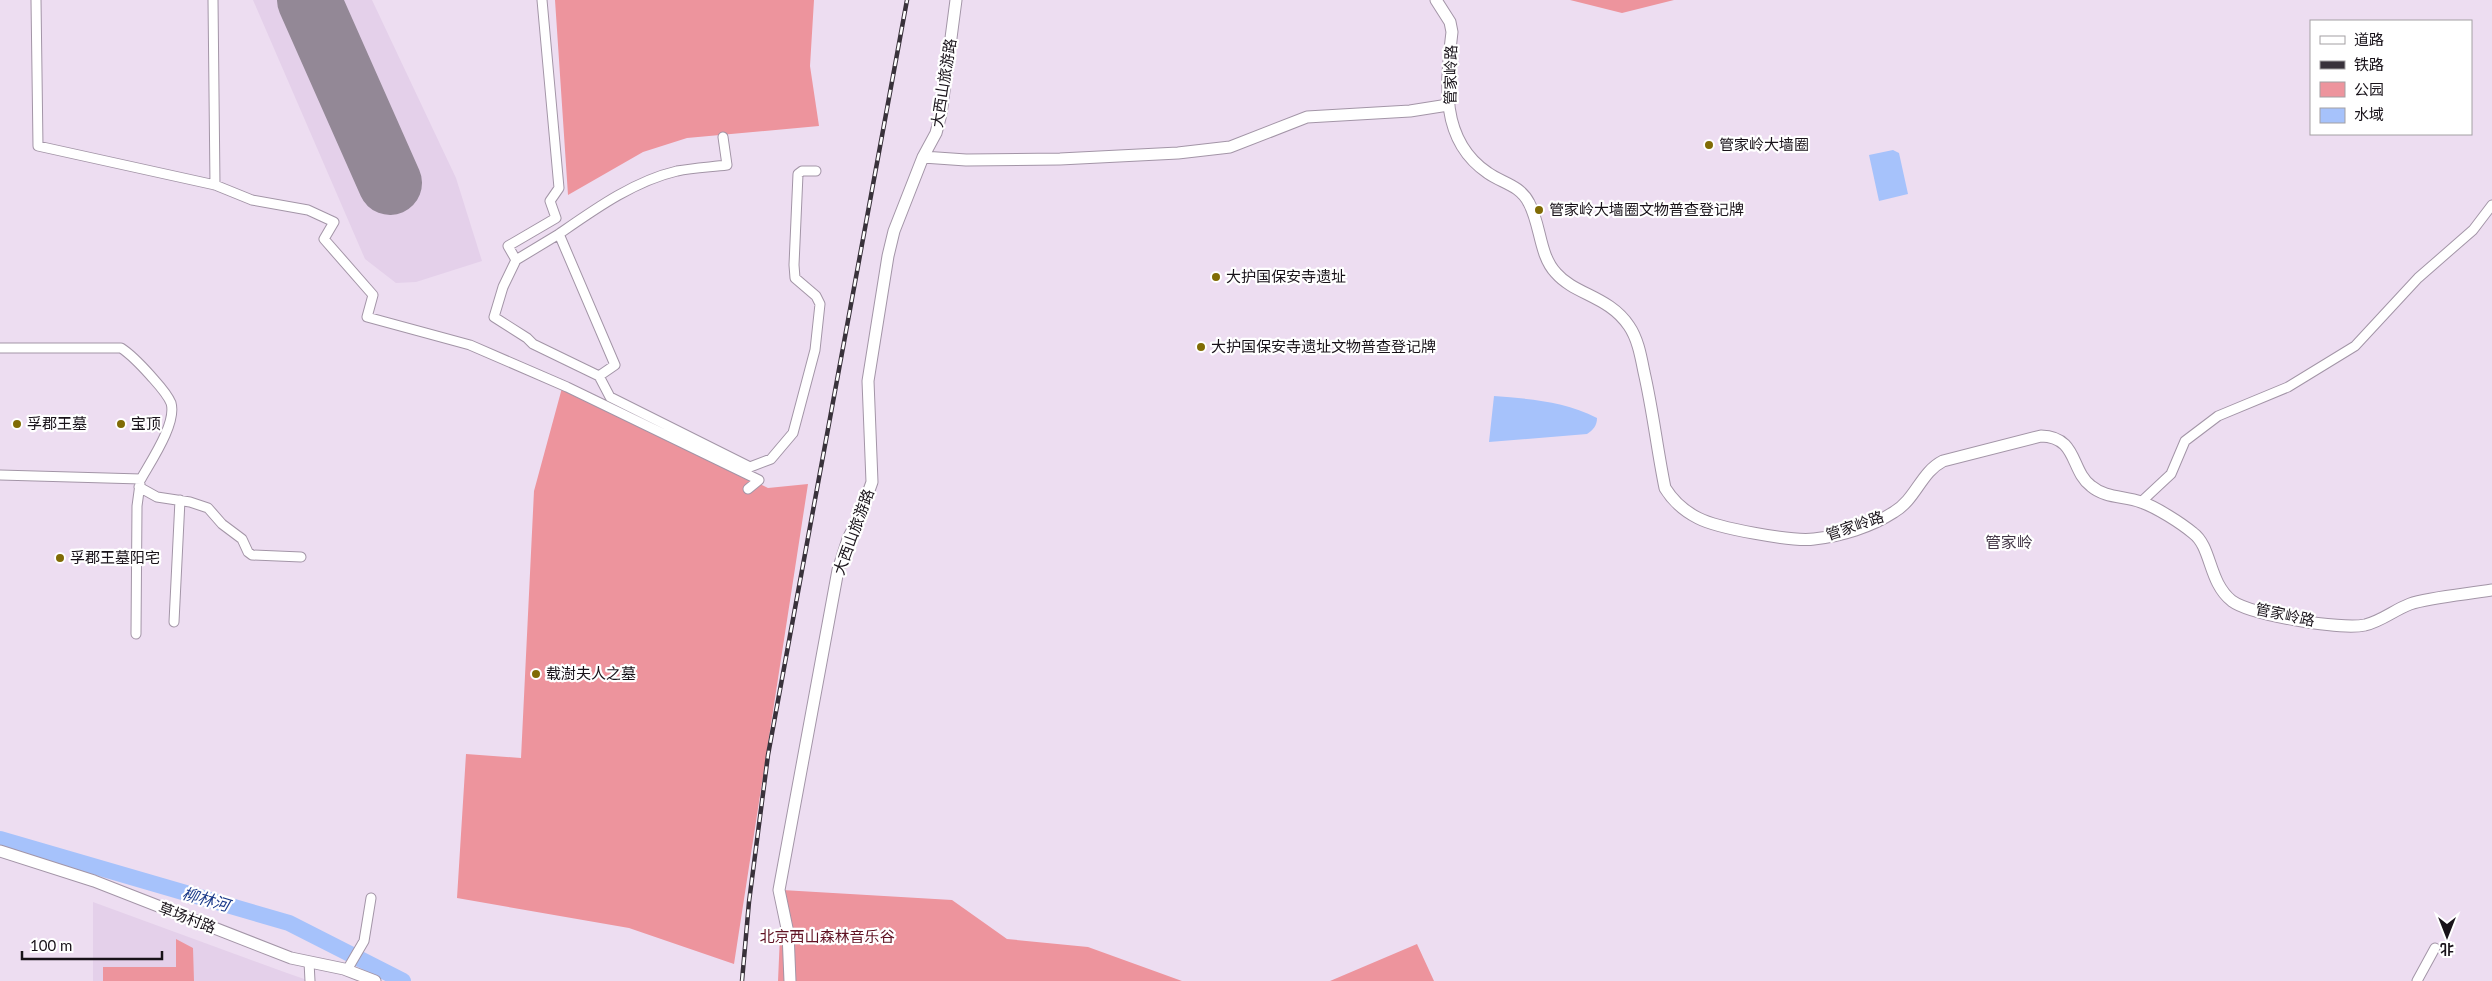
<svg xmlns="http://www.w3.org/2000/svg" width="2492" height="981" font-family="Lato,'Noto Sans SC',sans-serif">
<rect width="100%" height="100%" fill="#edddf1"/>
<path fill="#e4d0ea" d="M253,0H372L456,178L482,261L416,282L396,283L365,259Z
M93,902L287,973L310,981H93Z"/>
<path fill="#ed949d" d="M555,0H814L810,66L819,126L687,138L643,152L568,195Z
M1570,0H1674L1622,13Z
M562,388L768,488L808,484L734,964L629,928L457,898L466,754L521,758L534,491Z
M782,890L952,900L1007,939L1088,947L1182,981H778Z
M176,939L193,948L194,981H103V967H176Z
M1417,944L1434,981H1330Z"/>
<path fill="#a6c2fb" d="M1893,150L1899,153L1908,194L1879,201L1869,155Z
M1494,396C1530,399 1564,401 1597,418C1597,426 1593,430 1587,434L1489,442Z"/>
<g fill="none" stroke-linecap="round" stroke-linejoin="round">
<path stroke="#a6c2fb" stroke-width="16" d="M0,839L289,923L403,981"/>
<path stroke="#938896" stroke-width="64" d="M309,0L390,183"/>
<defs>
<path id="minor" d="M36,0L38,146L215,185L252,200L308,210L334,222L324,239L373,295L367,317L470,345L567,387L759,480L748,489
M213,0L215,185
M559,234L615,365L599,376L533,344L527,338L494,317L503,287L516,260Z
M559,234C595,209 634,181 677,171C693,168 711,167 727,165L723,137
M516,260L508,246L556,218L550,201L559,188L542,0
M0,348H121C132,355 141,365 150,375C157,383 167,393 171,403C177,423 151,461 141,479L0,475
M599,376L610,397L750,467L771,459L793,433L815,350L820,304L816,296L795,278L794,265L798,174L802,171H816
M139,487L157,497L190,502L208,508L222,524L242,539L248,552L252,555L301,557
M2141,502L2171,474L2185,441L2218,416L2288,387L2355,346L2418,278L2473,230L2492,205
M174,622L180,500
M136,634L137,506L140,484
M309,962L310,981
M347,970L364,941L371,898
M2417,981L2435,948"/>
<path id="tertiary" d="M1436,0L1450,22L1452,32C1446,82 1439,140 1488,173C1502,183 1520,185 1529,203C1541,225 1539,255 1556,273C1575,295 1609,296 1629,326C1638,339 1641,357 1644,372C1653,411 1657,449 1665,488C1673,501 1684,511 1698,518C1717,528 1793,542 1814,539C1841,536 1871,527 1894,512C1916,499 1921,472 1943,461L2041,436C2078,437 2070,470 2091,486C2105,498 2124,496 2141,502C2156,507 2181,523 2193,533C2212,547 2208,582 2232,601C2251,615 2341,630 2365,625C2382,621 2394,610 2410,604C2430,597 2469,594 2492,590
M923,157L966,160L1060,159L1178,153L1230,147L1307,117L1410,111L1448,105
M0,851L94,881L291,958L344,969L375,981
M790,981L788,933L779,890L838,570L848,539L861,513L872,482L868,381L888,256L894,231L923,157L936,133L941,114L956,0"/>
</defs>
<use href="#minor" stroke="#a395a7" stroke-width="11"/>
<use href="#tertiary" stroke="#a395a7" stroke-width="13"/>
<use href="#minor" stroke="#fff" stroke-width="9"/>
<use href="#tertiary" stroke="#fff" stroke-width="11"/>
<defs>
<path id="rail" d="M742,981L749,902L768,755L907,0"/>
</defs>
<use href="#rail" stroke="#39323b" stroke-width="4.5"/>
<use href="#rail" stroke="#fff" stroke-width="2.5" stroke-dasharray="8" stroke-linecap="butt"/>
</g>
<g fill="#806b05" stroke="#fff" stroke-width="2">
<circle cx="1709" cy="145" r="5"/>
<circle cx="1539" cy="210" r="5"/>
<circle cx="1216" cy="277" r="5"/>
<circle cx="1201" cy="347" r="5"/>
<circle cx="17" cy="424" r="5"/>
<circle cx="121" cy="424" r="5"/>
<circle cx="60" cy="558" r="5"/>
<circle cx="536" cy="674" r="5"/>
</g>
<g text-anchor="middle" stroke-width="4.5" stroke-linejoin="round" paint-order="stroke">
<g font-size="15" fill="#181219" stroke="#fff">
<text transform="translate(1451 75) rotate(-89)" y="5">管家岭路</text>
<text transform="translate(944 83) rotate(-81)" y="5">大西山旅游路</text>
<text transform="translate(1855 526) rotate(-19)" y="5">管家岭路</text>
<text transform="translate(854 532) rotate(-70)" y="5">大西山旅游路</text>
<text transform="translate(2285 615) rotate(12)" y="5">管家岭路</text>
<text transform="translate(187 918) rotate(21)" y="5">草场村路</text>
</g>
<g font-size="15" fill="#181219" stroke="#fff" text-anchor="start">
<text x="1719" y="150">管家岭大墙圈</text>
<text x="1549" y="215">管家岭大墙圈文物普查登记牌</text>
<text x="1226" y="282">大护国保安寺遗址</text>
<text x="1211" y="352">大护国保安寺遗址文物普查登记牌</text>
<text x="27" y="429">孚郡王墓</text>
<text x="131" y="429">宝顶</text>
<text x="70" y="563">孚郡王墓阳宅</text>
<text x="546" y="679">载澍夫人之墓</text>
</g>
<g font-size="15" fill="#601223" stroke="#fff">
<text x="827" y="942">北京西山森林音乐谷</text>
</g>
<g font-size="16" fill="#453949" stroke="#fff">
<text x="2009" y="548">管家岭</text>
</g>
<g font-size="16" font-style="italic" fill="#1a3a89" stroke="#fff">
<text transform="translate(206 899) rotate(16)" y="6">柳林河</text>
</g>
</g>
<rect x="2310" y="20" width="162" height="115" fill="#ffffff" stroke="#a3a0a3"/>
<rect x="2320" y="36" width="25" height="8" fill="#ffffff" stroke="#a3a0a3"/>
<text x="2354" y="45" font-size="15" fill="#181219">道路</text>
<rect x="2320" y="61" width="25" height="8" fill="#39323b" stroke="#a3a0a3"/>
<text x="2354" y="70" font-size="15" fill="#181219">铁路</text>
<rect x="2320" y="82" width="25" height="15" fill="#ed949d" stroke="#a3a0a3"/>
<text x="2354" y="95" font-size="15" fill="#181219">公园</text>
<rect x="2320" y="108" width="25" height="15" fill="#a6c2fb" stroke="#a3a0a3"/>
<text x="2354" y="120" font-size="15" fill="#181219">水域</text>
<g transform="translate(2447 936) rotate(180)" stroke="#ffffff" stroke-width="4" paint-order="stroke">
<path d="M0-4L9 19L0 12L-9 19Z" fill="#181219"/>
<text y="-8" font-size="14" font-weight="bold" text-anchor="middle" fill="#181219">北</text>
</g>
<path d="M22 951v8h140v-8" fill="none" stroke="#181219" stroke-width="2.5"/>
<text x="30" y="951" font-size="15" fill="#181219" stroke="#ffffff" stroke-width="4" paint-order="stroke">100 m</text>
</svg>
